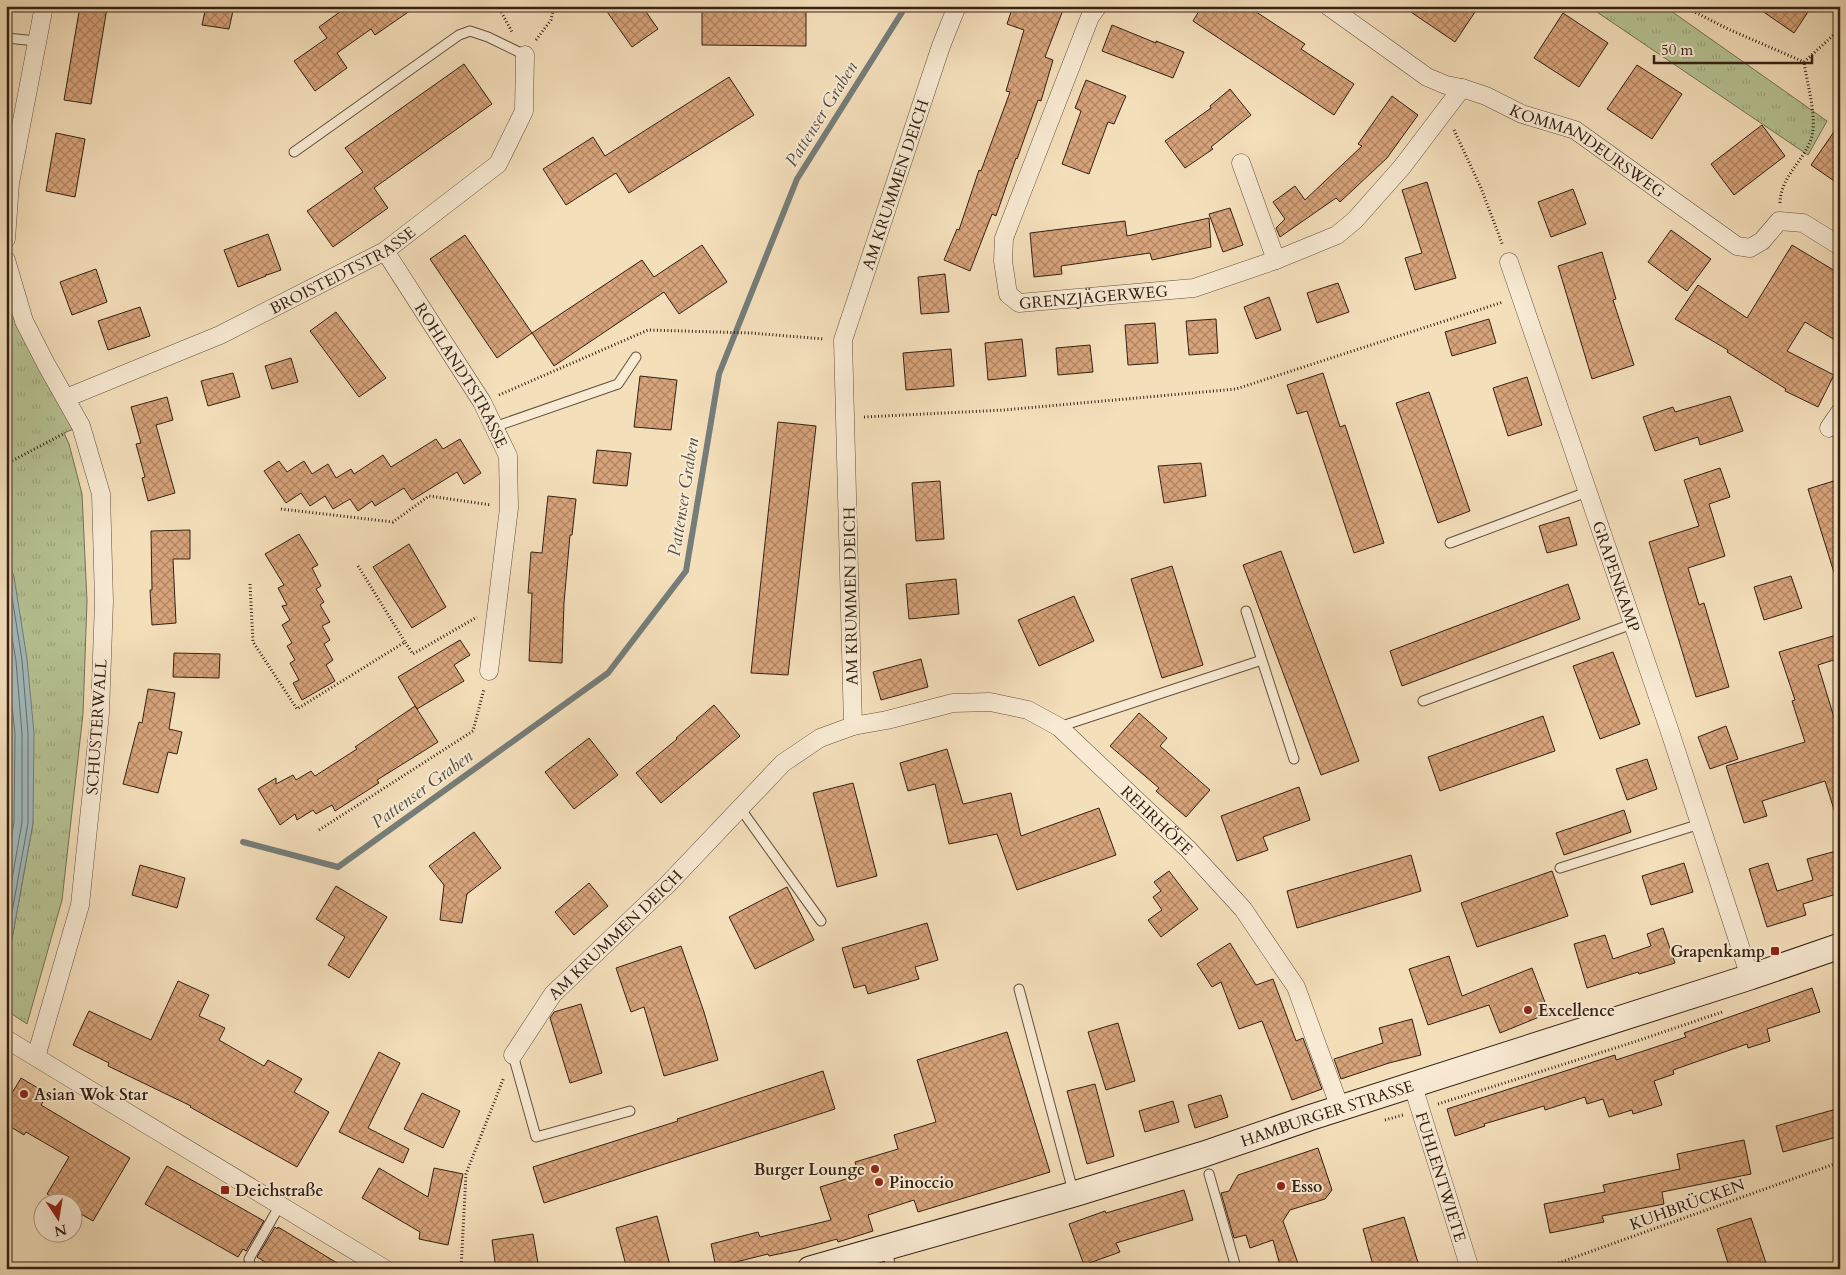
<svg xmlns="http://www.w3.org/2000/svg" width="1846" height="1275" font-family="Cardo,serif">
<defs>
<pattern id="grass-tufts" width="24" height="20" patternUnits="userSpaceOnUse" patternTransform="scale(1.25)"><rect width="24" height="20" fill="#b6c394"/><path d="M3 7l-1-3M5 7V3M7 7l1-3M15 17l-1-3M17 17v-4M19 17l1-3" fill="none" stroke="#9da77f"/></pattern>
<pattern id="building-cross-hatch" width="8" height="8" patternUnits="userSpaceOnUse" patternTransform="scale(1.25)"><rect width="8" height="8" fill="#d7a37a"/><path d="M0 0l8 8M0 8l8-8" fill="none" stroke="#af8463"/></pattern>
</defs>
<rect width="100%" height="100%" fill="#f4dfbb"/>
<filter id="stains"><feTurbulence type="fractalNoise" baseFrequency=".004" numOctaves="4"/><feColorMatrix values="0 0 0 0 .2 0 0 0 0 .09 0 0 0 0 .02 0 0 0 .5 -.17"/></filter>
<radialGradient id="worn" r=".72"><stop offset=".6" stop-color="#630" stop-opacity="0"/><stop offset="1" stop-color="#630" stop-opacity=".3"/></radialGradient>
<path fill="url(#grass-tufts)" stroke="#757254" d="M1588,6H1664L1827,121L1808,155Z
M6,260L24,321L81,426L64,433L69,444L82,494L87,601L83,714L62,900L27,1024L6,1010V972L33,823L14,577L6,557Z"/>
<path fill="#a1babc" stroke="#757d79" d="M6,557L14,577L27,659L34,733L33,823L6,972Z"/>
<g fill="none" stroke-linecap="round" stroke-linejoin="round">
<path stroke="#6a6e68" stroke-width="1" d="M6,571L9,578L22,660L28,733V823L6,946
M6,601L16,661L22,734V822L6,914
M6,649L15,734L14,822L6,871"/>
<path stroke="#757d79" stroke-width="6" d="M243,842L338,867L608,673L686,571L719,374L797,179L906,6"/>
</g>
<path fill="url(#building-cross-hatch)" stroke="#342114" d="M80,6L107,8L91,104L64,100Z
M206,6H234L229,29L202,25Z
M348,6H417L375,35L371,29L337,53L347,68L315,91L294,61L327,38L319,27Z
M603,6H642L658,29L632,47Z
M702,6H806V46L702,45Z
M1013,6H1054L1063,10L1045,57L1053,60L1041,101L1038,100L1017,159L1016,158L996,216L992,214L970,271L944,260L957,229L959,230L979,170L981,171L1010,92L1006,91L1024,30L1007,24Z
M1202,6H1247L1305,44L1301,49L1354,84L1334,115L1193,21Z
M1402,6H1479L1455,42Z
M1755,6H1812L1794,33Z
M1563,13L1608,43L1579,87L1534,58Z
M1112,25L1156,43V41L1184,52L1173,78L1102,51Z
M464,64L492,104L374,188L388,208L333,247L307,211L363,172L345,148Z
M1637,65L1682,94L1652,139L1607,109Z
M729,77L754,115L629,193L616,173L566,205L543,169L593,137L605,156Z
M1086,80L1126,96L1114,124L1108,122L1089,174L1062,164L1081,111L1075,108Z
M1230,89L1251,115L1211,147L1213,149L1185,168L1165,141L1211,108L1210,106Z
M1392,96L1418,115L1387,158L1340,202L1336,198L1280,237L1276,228L1285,219L1273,202L1295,186L1305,200L1362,146L1358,144Z
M1840,123V185L1811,165Z
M1762,125L1785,156L1734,195L1711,164Z
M56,133L85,139L75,197L46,191Z
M1427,182L1456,278L1415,290L1405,258L1422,253L1402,190Z
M1573,189L1586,224L1551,237L1538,202Z
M1230,208L1243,245L1223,252L1209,214Z
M1209,218L1211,247L1152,260L1150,253L1061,266L1062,274L1034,277L1030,233L1125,221L1127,236Z
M1671,230L1711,259L1687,291L1648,262Z
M268,234L281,270L267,275L266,274V276L238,287L224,250Z
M465,235L532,333L497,358L430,259Z
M702,245L727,282L679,314L664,292L554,366L532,333L642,260L654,277Z
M1792,245L1840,274V343L1805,322L1787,351L1834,375L1818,407L1785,391L1786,389L1727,352L1728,350L1675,319L1698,285L1747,318Z
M1602,252L1616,299L1613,300L1634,365L1592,379L1558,266Z
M96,269L107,302L72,315L60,282Z
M945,274L949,312L921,314L918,277Z
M1338,283L1349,312L1317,323L1307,293Z
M1269,297L1281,330L1256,339L1244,307Z
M140,307L150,336L108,350L98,321Z
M336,312L386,378L359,397L310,331Z
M1216,319L1218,353L1189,355L1186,321Z
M1489,319L1496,343L1452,356L1445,332Z
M1155,323L1158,363L1128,365L1125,325Z
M1022,339L1026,376L988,380L985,343Z
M1090,345L1093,372L1058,375L1056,348Z
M951,349L954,386L906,390L903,353Z
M291,358L298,382L272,389L265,366Z
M233,373L240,397L208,406L201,381Z
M1323,373L1340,427L1345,425L1384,543L1354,553L1307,411L1297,414L1287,385Z
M640,376L677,380L671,430L634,427Z
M1527,377L1542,425L1508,436L1493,388Z
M1429,392L1470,511L1438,523L1396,403Z
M1730,396L1743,431L1700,445L1698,437L1655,451L1643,417L1673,407L1675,412Z
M167,397L173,420L156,425L175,493L148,501L142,478L145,477L136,444L141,443L131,407Z
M778,422L816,426L788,675L751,673Z
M436,439L443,449L460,439L481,473L464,484L457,472L412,500L404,488L375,506L372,501L358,511L350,499L333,509L325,496L310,506L301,493L286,503L264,471L279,461L287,472L304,461L312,474L328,464L336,478L351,469L354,474L383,455L391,467Z
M597,450L631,453L627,486L593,483Z
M1201,463L1206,496L1164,503L1158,466Z
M1720,468L1730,497L1709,504L1725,556L1688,568L1699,605L1704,603L1729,687L1696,697L1649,542L1699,526L1684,480Z
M1840,479V578L1836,579L1808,489Z
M940,481L944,539L916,541L912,483Z
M548,496L576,499L572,535H570L564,603L562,663L529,661L532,593H528L531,552L542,553Z
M1569,517L1577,545L1547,553L1539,526Z
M190,530V559H173L176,623L152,625L150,590H152L151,531Z
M299,534L318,565L312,568L321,586L316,589L324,602L320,605L330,622L322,626L330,640L324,644L333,660L326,665L335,681L302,700L293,683L299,680L290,663L295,660L287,646L292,643L282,625L290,620L282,606L287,605L278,588L284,585L265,554Z
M409,544L446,607L412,628L373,567Z
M1281,551L1359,761L1321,775L1243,565Z
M1172,566L1203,665L1162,678L1131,579Z
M1791,576L1802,608L1764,620L1754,587Z
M956,579L959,614L909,619L906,584Z
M1568,584L1580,619L1402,686L1390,651Z
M1074,596L1094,641L1039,666L1018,620Z
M1840,634V658L1818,665L1840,737V815L1836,816L1825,781L1762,801L1767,816L1744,823L1726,766L1805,742L1792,701L1795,700L1779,652Z
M460,640L470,655L454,665L464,681L417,709L398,677Z
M1613,652L1640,724L1600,739L1573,666Z
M174,653L220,654L219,678L173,677Z
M921,659L928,687L881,700L873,672Z
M148,689L175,693L169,729L182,732L177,754L168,752L158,793L123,784L139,722L142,723Z
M714,705L740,736L661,803L636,773L677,739L676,738Z
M415,706L438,742L377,780L379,783L335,811L332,805L316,814L313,810L297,820L295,814L280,825L258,789L276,778V784L293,775L296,780L311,771L315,776L357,749L355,747Z
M1139,713L1167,738L1160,746L1210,790L1186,817L1156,791L1159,788L1110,746Z
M1543,716L1555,751L1440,791L1428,757Z
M1726,726L1738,759L1710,769L1698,737Z
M589,738L618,775L574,809L545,772Z
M947,749L963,804L1011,793L1021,836L1099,808L1116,855L1017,890L997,834L949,844L935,784L908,791L900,763Z
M1647,759L1657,789L1627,800L1616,769Z
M853,783L877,876L837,887L813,793Z
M1299,787L1310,820L1263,837L1268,850L1237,861L1221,816Z
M1624,810L1631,832L1564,855L1556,833Z
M474,832L501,868L467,894L462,923L440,920L444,885L429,866Z
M1840,850V893L1803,904L1806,915L1767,927L1749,869L1768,863L1777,891L1813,880L1807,859Z
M1411,855L1421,891L1297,928L1287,891Z
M1684,863L1693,892L1651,905L1642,876Z
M140,865L185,878L177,908L132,895Z
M1169,871L1198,909L1161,937L1148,920L1162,910L1153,897L1161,891L1154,882Z
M1552,871L1568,916L1477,947L1461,903Z
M589,883L608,906L574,935L555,912Z
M336,886L387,917L349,978L328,965L345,937L316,919Z
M787,887L814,940L755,969L729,917Z
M927,923L938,960L915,967L919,979L868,994L865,985L854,988L842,948Z
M1663,928L1675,963L1639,974L1638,972L1587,988L1574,944L1605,935L1613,959L1651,946L1647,934Z
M1230,943L1256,985L1273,979L1296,1041L1303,1038L1322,1089L1292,1100L1262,1021L1239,1029L1221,982L1212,987L1197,964Z
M681,946L704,1012L718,1060L664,1076L644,1007L631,1012L616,968Z
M1449,956L1462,996L1532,968L1549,1013L1500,1033L1489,1005L1428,1025L1409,969Z
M178,981L209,995L199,1016L225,1028L219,1040L264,1066L268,1060L302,1079L294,1092L329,1112L297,1167L190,1107L191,1106L108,1066L109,1063L73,1045L89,1011L151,1040Z
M1812,988L1820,1012L1767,1029L1770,1041L1748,1048L1747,1044L1673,1070L1674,1074L1654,1081L1662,1105L1633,1114L1632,1110L1609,1117L1603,1099L1587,1104L1585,1097L1545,1110L1544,1106L1484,1124L1485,1126L1455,1136L1447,1109L1615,1055L1616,1060L1686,1037L1684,1033Z
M581,1004L602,1073L570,1083L550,1018L554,1012Z
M1412,1019L1421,1055L1389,1063L1341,1079L1334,1059L1383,1043L1379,1028Z
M1118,1023L1135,1081L1106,1090L1088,1032Z
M1007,1032L1050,1172L918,1212L914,1200L868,1215L873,1231L838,1242L837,1239L802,1249L769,1256L768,1254L716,1267L711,1244L758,1232L760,1237L831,1220L820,1187L859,1175L855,1162L898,1149L894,1135L936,1122L917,1060Z
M379,1052L400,1063L368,1128L409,1149L403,1163L339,1132Z
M823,1071L835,1109L544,1203L533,1167L678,1121L677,1119Z
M21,1078L48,1094L41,1105L130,1158L93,1221L72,1209V1202H61L47,1194L69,1157L26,1132L24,1135L6,1124V1103Z
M1095,1084L1114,1156L1087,1164L1067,1091Z
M422,1093L460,1111L443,1148L404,1129Z
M1221,1095L1228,1117L1195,1128L1188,1105Z
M1173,1101L1179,1122L1145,1132L1139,1111Z
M1840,1108V1136L1783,1152L1776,1126Z
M1744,1140L1751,1174L1662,1192L1664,1204L1602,1216L1604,1222L1550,1233L1544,1204L1605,1192L1603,1185L1680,1169L1677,1154Z
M1318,1148L1332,1190L1325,1199L1290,1210L1283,1221L1300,1269H1281L1273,1240L1250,1248L1246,1235L1234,1238L1221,1193L1229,1191L1238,1175Z
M167,1166L264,1221L246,1251L243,1249L238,1257L145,1204Z
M379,1168L428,1197L434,1168L463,1174L448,1245L419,1239L420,1232L362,1198Z
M1184,1190L1193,1220L1116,1243L1120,1252L1084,1265L1069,1224L1105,1211L1106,1213Z
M657,1216L671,1269H627L616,1228Z
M1404,1217L1420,1269H1374L1363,1229Z
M1751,1218L1768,1269H1730L1717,1229Z
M275,1227L277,1229L278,1227L347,1269H276L257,1257Z
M533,1234L539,1269H496L492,1240Z"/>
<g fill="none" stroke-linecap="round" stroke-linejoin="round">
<defs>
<path id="service" d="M6,38L37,41
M294,152L459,35L470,31L488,37L525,55
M494,427L618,384L636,357
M1450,543L1587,492
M1246,611L1294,759
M1423,701L1632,624
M1059,727L1262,660
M740,808L821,921
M1560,868L1700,824
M1019,989L1073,1191
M513,1055L536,1137L630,1111
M1209,1174L1235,1264V1269
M887,1249L891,1269
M251,1269L249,1259L280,1205"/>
<g id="minor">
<path id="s1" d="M1098,6L1090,17L1004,238L1003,261L1008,294L1019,303L1194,288L1276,260L1337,235L1355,220L1402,167L1462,88"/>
<path id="s2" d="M1328,6L1427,77L1446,85L1462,88L1486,96L1522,114L1575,130L1737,246L1750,248L1762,241L1779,221L1803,223L1840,246"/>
<path d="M1241,163L1276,260"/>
<path d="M6,239L10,183L44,6"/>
<path id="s3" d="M385,251L482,402L508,456L509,508L489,671"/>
<path d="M6,260L24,321L46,364L81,426L101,494L104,601L100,713L80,905L36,1057"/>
<path id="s4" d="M1509,262L1669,729L1750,977"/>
<path id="s5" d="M66,398L220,335L385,251L498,164L524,111L525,55"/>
<path d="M1829,428L1840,412"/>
<path id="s6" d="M853,726L887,720L953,703L990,702L1028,710L1059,727L1188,849L1243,909L1296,987L1340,1108"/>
<path d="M6,1039L385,1269"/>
<path id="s7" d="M513,1055L553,994L668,884L783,763L820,738L853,726L843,340L941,46L957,6"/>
<path id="s8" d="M1413,1086L1470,1269"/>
</g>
<g id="secondary">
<path id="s9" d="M810,1269L1074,1194L1204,1154L1312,1117L1750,977L1840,946"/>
</g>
</defs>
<use href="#service" stroke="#64503e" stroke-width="11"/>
<use href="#minor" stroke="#64503e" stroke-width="19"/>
<use href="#secondary" stroke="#342114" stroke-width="27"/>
<path stroke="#342114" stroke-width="3" stroke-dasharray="1 2.5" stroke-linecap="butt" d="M498,6L512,32
M1683,6L1728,29L1804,62
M536,40L551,20L554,6
M1804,62L1840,29
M1454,130L1481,188L1503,246
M1780,203C1781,177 1800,165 1810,142C1819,121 1807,85 1804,62
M499,395L648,330L751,333L824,339
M864,417L1004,410L1236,389L1503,302
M6,464L65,433
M281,509L393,522L429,496L491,505
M358,566L405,642
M250,584L253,642L297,709L405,642L413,654L477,617
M319,830L473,731L484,689
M1438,1104L1634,1042L1722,1012
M1385,1120L1403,1115
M461,1269L466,1174L504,1077
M1542,1269L1840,1162"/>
<use href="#service" stroke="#f8ead3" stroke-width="9"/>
<use href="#minor" stroke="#f8ead3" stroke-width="18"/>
<use href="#secondary" stroke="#f8ead3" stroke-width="25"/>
</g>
<g fill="#8f2418" stroke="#f8ead3" stroke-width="2">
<rect x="1770" y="946" width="10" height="10" rx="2.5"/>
<circle cx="1528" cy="1010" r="5"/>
<circle cx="24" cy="1094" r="5"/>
<circle cx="875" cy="1169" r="5"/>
<circle cx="879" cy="1182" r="5"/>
<circle cx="1281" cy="1186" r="5"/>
<rect x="220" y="1185" width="10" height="10" rx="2.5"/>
</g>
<g text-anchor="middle" stroke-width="4" stroke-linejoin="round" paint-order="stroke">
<g font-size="16" fill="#342114" stroke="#f8ead3">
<text dy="6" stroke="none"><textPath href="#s2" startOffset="300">KOMMANDEURSWEG</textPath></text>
<text dy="6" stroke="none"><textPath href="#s7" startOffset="1029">AM KRUMMEN DEICH</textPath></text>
<text dy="6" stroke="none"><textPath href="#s5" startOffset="305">BROISTEDTSTRASSE</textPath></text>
<text dy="6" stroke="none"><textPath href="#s1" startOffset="396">GRENZJÄGERWEG</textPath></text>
<text dy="6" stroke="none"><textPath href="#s3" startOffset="146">ROHLANDTSTRASSE</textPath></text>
<text dy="6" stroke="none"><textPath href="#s4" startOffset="332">GRAPENKAMP</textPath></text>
<text transform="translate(850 596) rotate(-91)" y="6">AM KRUMMEN DEICH</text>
<text transform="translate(96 727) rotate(-86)" y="6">SCHUSTERWALL</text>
<text dy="6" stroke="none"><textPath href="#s6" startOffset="349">REHRHÖFE</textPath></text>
<text dy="6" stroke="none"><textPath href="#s7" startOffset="159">AM KRUMMEN DEICH</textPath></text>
<text dy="6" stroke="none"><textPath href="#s9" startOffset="540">HAMBURGER STRASSE</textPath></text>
<text dy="6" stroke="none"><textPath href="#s8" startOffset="95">FUHLENTWIETE</textPath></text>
<text transform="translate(1687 1204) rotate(-20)" y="6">KUHBRÜCKEN</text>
</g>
<g font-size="16" font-weight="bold" fill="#342114" stroke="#f8ead3" text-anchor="start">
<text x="1765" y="957" text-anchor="end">Grapenkamp</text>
<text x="1538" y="1016">Excellence</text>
<text x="34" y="1100">Asian Wok Star</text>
<text x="865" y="1175" text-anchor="end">Burger Lounge</text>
<text x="889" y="1188">Pinoccio</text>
<text x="1291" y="1192">Esso</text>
<text x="235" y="1196">Deichstraße</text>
</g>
<g font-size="18" font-style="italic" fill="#554f46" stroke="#f8ead3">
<text transform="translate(821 114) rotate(-58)" y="6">Pattenser Graben</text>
<text transform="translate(683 497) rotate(-81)" y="6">Pattenser Graben</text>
<text transform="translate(422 789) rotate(-36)" y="6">Pattenser Graben</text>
</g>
</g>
<rect width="1846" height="1275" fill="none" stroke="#f4dfbb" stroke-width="25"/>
<rect x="8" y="8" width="1831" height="1260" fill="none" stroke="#342114" stroke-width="2.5"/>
<rect x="12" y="12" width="1821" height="1250" fill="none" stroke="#342114"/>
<g transform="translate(58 1218) rotate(168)"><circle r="24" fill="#f8ead3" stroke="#aa9a87"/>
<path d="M0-4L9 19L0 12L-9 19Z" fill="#8f2418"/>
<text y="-8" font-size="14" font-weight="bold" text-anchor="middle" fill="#342114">N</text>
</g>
<path d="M1654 55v8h158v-8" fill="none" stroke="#342114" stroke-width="2.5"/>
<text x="1661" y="55" font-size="15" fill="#342114" stroke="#f8ead3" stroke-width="4" paint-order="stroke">50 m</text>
<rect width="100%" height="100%" filter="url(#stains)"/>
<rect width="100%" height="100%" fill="url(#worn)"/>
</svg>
